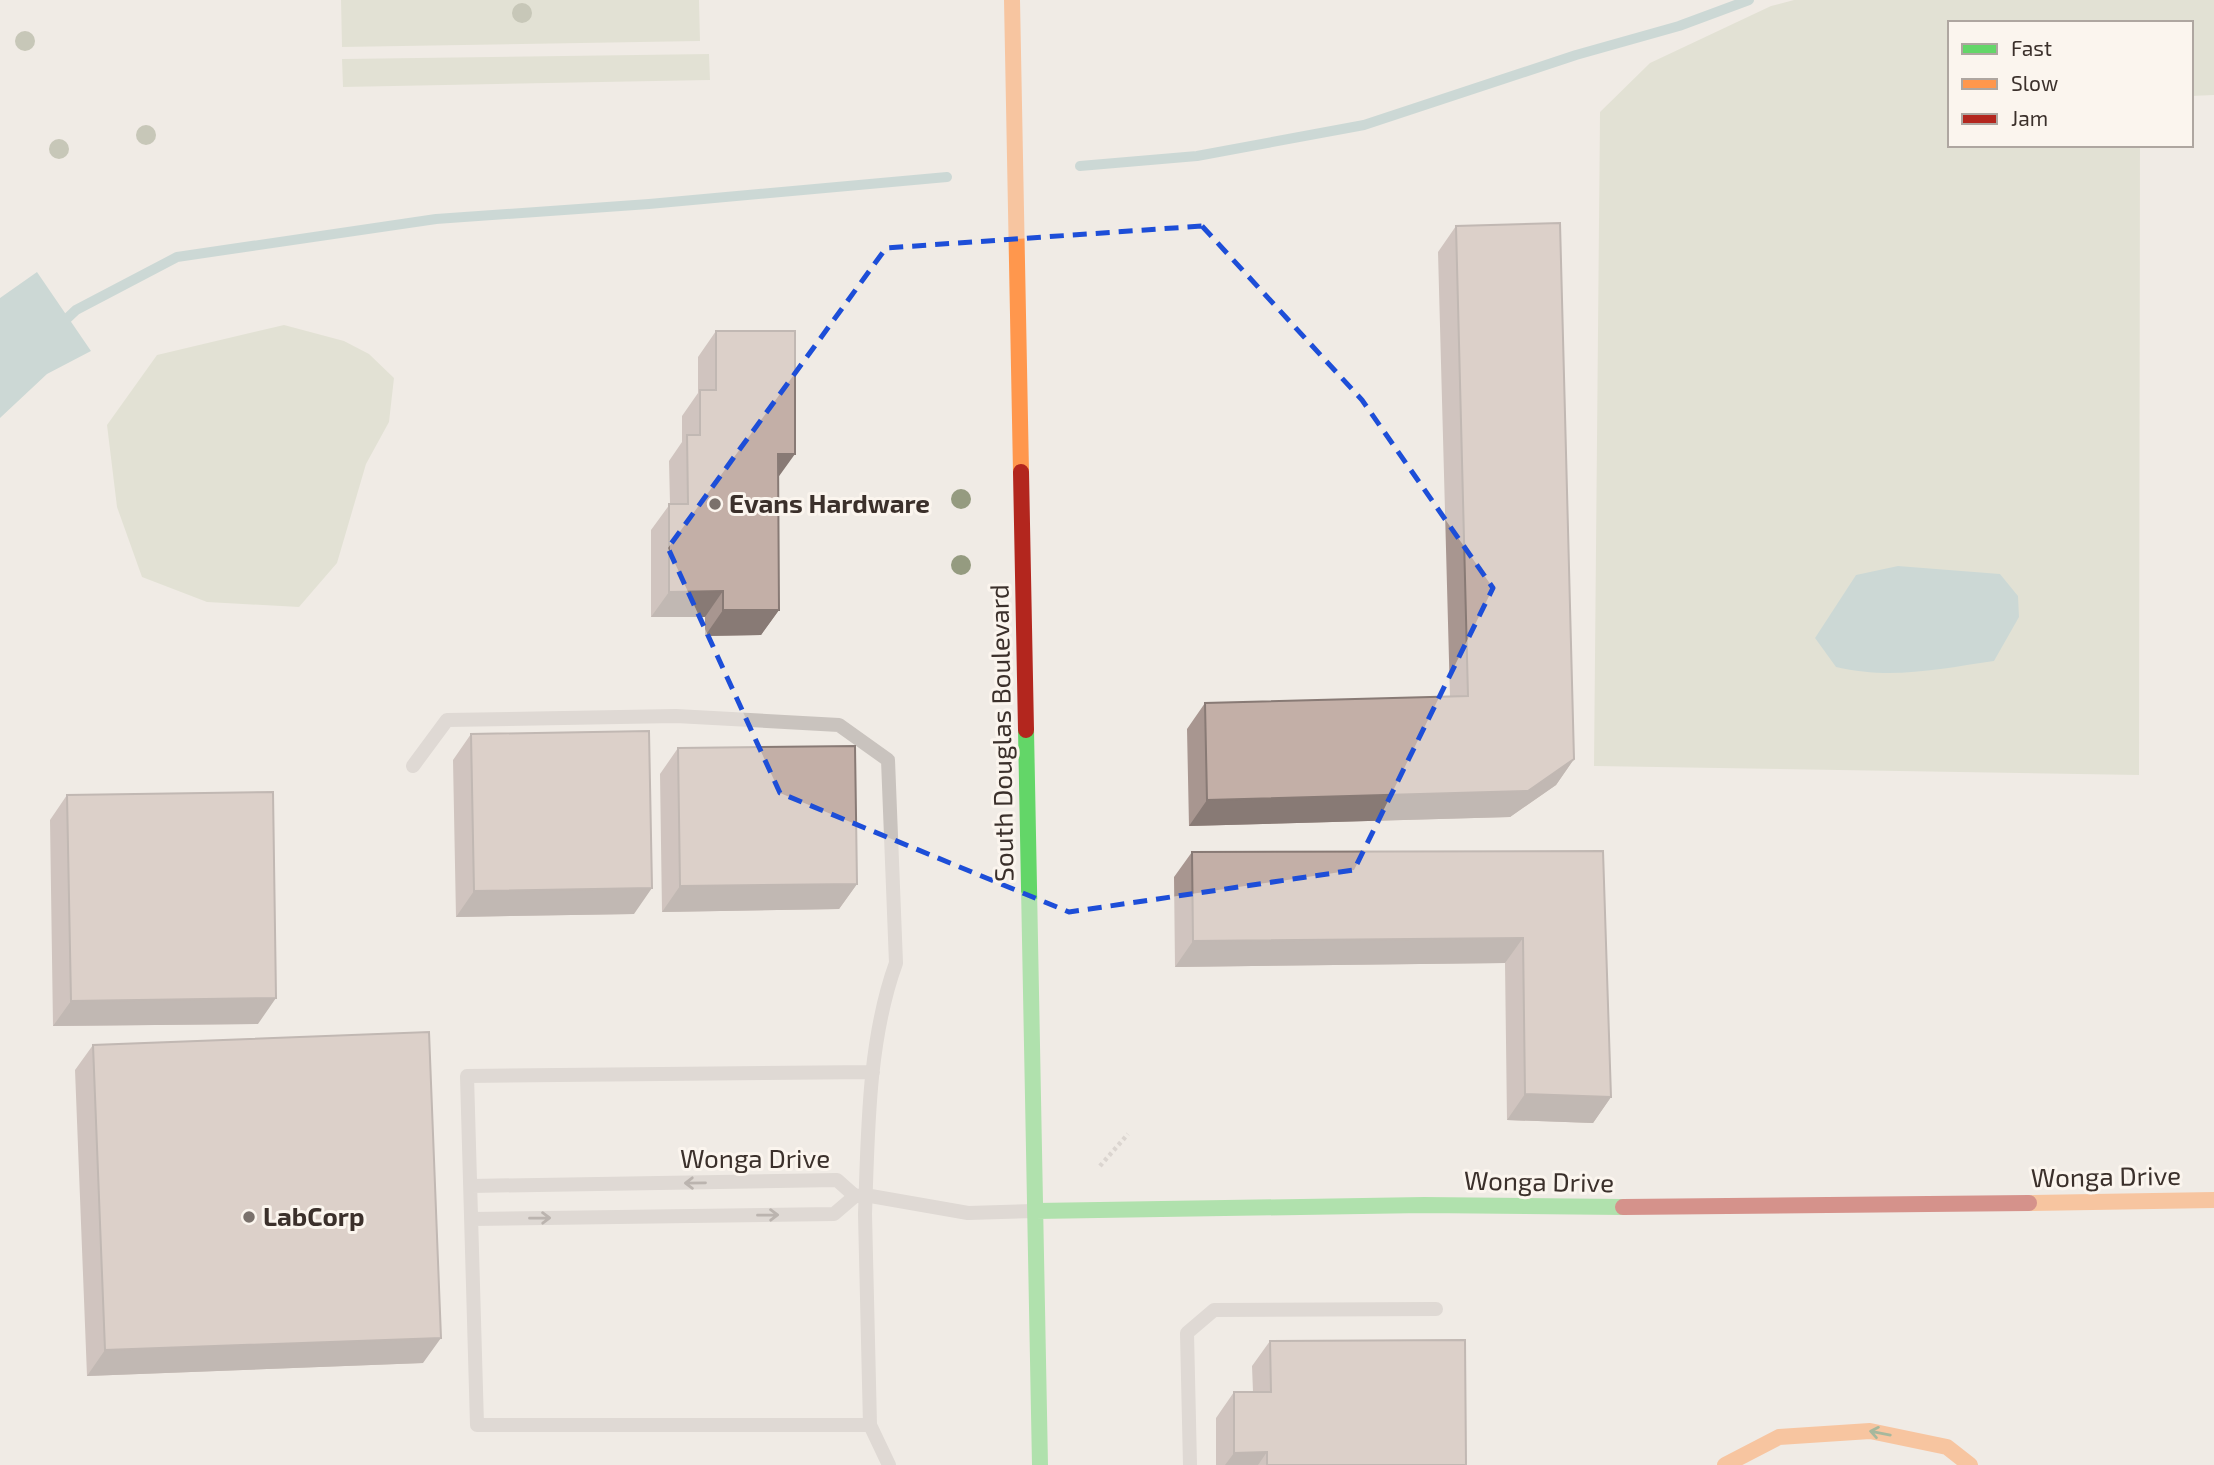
<svg xmlns="http://www.w3.org/2000/svg" width="2214" height="1465" font-family="'Exo 2',sans-serif">
<rect width="100%" height="100%" fill="#f0ebe5"/>
<path fill="#d1d6bf" d="M341,0H699L700,41L342,47Z
M1794,0H2214V95L2191,96V23H1950V145H2140L2139,775L1594,766L1600,112L1650,63L1771,6Z
M709,54L710,80L343,87L342,59Z
M284,325L344,341L369,354L394,378L389,422L366,464L337,563L299,607L207,602L142,577L117,507L107,425L157,355Z"/>
<path fill="#a1c2c1" d="M37,272L91,351L47,374L0,418V298Z
M1898,566L2000,574L2018,596L2019,617L1994,661C1939,669 1891,680 1836,667L1815,638L1856,575Z"/>
<g fill="none" stroke-linecap="round" stroke-linejoin="round">
<path stroke="#a1c2c1" stroke-width="10" d="M1080,166L1197,156L1364,125L1576,55L1679,26L1749,0
M58,327L76,310L177,257L436,219L649,204L947,177"/>
<path stroke="#c2bbb6" stroke-width="4.5" stroke-dasharray="3.5 3.5" stroke-linecap="butt" d="M1100,1166L1128,1134"/>
<path stroke="#c9c3be" stroke-width="14" d="M413,766L447,720L676,716L839,725L888,760L896,963C868,1040 868,1131 865,1214L870,1425H477L467,1076L873,1072
M471,1186L837,1180L855,1196
M856,1196L865,1195L968,1213L1034,1211
M472,1219L834,1214L855,1196
M870,1425L889,1465
M1190,1465L1187,1333L1214,1310L1436,1309"/>
<path stroke="#63d668" stroke-width="16" d="M1026,730L1040,1465
M1036,1211L1424,1205L1623,1207"/>
<path stroke="#ff974d" stroke-width="16" d="M1012,0L1021,472
M2029,1203L2214,1200
M1725,1465L1779,1437L1870,1431L1947,1447L1970,1465"/>
<path stroke="#b3261e" stroke-width="16" d="M1021,472L1026,730
M1623,1207L2029,1203"/>
</g>
<g fill="#959b80">
<circle cx="522" cy="13" r="10"/>
<circle cx="25" cy="41" r="10"/>
<circle cx="146" cy="135" r="10"/>
<circle cx="59" cy="149" r="10"/>
<circle cx="961" cy="499" r="10"/>
<circle cx="961" cy="565" r="10"/>
</g>
<path fill="#a89690" d="M1456,226L1574,759L1556,785L1510,817L1189,826L1187,729L1205,703L1450,697L1438,252Z
M716,331L778,478L779,610L761,635L705,636V617H651V530L670,504L669,461L682,442V416L698,393V357Z
M471,734L634,914L456,917L453,760Z
M678,748L857,884L839,909L662,912L660,774Z
M67,795L258,1024L53,1026L50,820Z
M1603,851L1611,1097L1593,1123L1507,1120L1505,963L1175,967L1174,877L1192,852Z
M93,1045L423,1363L87,1376L75,1070Z
M1270,1341L1466,1465H1216V1418L1234,1392H1253L1252,1366Z"/>
<path fill="#887a75" d="M778,454H795L777,479Z
M723,591L705,617H651L669,592Z
M723,610H779L761,635L705,636Z
M1574,759L1556,785L1510,817L1189,826L1207,800Z
M857,884L839,909L662,912L680,886Z
M652,888L634,914L456,917L474,891Z
M1523,938L1505,963L1175,967L1193,941Z
M276,998L258,1024L53,1026L71,1001Z
M1525,1094L1611,1097L1593,1123L1507,1120Z
M441,1338L423,1363L87,1376L105,1350Z
M1267,1452L1258,1465H1225L1234,1453Z"/>
<path fill="#c3afa7" stroke="#887a75" stroke-width="2" d="M1560,223L1574,759L1528,791L1207,800L1205,703L1468,696L1456,226Z
M716,331H795V454H778L779,610H723V591L669,592V504H688L687,435H700V390H716Z
M649,731L652,888L474,891L471,734Z
M855,746L857,884L680,886L678,748Z
M273,792L276,998L71,1001L67,795Z
M1603,851L1611,1097L1525,1094L1523,938L1193,941L1192,852Z
M429,1032L441,1338L105,1350L93,1045Z
M1465,1340L1466,1465H1267V1452L1234,1453V1392H1271L1270,1341Z"/>
<defs><path id="oneway-shaft" d="M-6 0H5M1.5-3L5.5 0L1.5 3" fill="none" stroke-width="1.6" stroke-linecap="round" stroke-linejoin="round" transform="scale(1.75)"/></defs>
<g stroke="#7b726d">
<use href="#oneway-shaft" transform="translate(695 1183) rotate(179)"/>
<use href="#oneway-shaft" transform="translate(768 1215) rotate(-1)"/>
<use href="#oneway-shaft" transform="translate(540 1218) rotate(-1)"/>
</g>
<use stroke="#4d7b46" href="#oneway-shaft" transform="translate(1880 1433) rotate(-169)"/>
<path d="M0 0H2214V1465H0ZM1202,226L1362,400L1493,588L1354,870L1069,912L780,793L668,548L886,248Z" fill="#f0ebe5" fill-opacity=".55" fill-rule="evenodd"/>
<path fill="none" stroke="#1d4ed8" stroke-width="5" stroke-dasharray="14 9" stroke-linejoin="round" d="M1202,226L1362,400L1493,588L1354,870L1069,912L780,793L668,548L886,248Z"/>
<g fill="#7a716c" stroke="#fbf5ee" stroke-width="2.5">
<circle cx="715" cy="504" r="7"/>
<circle cx="249" cy="1217" r="7"/>
</g>
<g text-anchor="middle" stroke-width="6" stroke-linejoin="round" paint-order="stroke">
<g font-size="26" font-weight="bold" fill="#3b302b" stroke="#fbf5ee" text-anchor="start">
<text x="729" y="513">Evans Hardware</text>
<text x="263" y="1226">LabCorp</text>
</g>
<g font-size="26" fill="#3b302b" stroke="#fbf5ee">
<text transform="translate(1002 733) rotate(-91)" y="9">South Douglas Boulevard</text>
<text x="755" y="1168">Wonga Drive</text>
<text transform="translate(2106 1177) rotate(-1)" y="9">Wonga Drive</text>
<text transform="translate(1539 1182) rotate(1)" y="9">Wonga Drive</text>
</g>
</g>
<rect x="1948" y="21" width="245" height="126" fill="#fbf5ee" stroke="#aea6a0" stroke-width="2"/>
<rect x="1962" y="44" width="35" height="10" fill="#63d668" stroke="#aea6a0" stroke-width="2"/>
<text x="2011" y="56" font-size="21" fill="#3b302b">Fast</text>
<rect x="1962" y="79" width="35" height="10" fill="#ff974d" stroke="#aea6a0" stroke-width="2"/>
<text x="2011" y="91" font-size="21" fill="#3b302b">Slow</text>
<rect x="1962" y="114" width="35" height="10" fill="#b3261e" stroke="#aea6a0" stroke-width="2"/>
<text x="2011" y="126" font-size="21" fill="#3b302b">Jam</text>
</svg>
